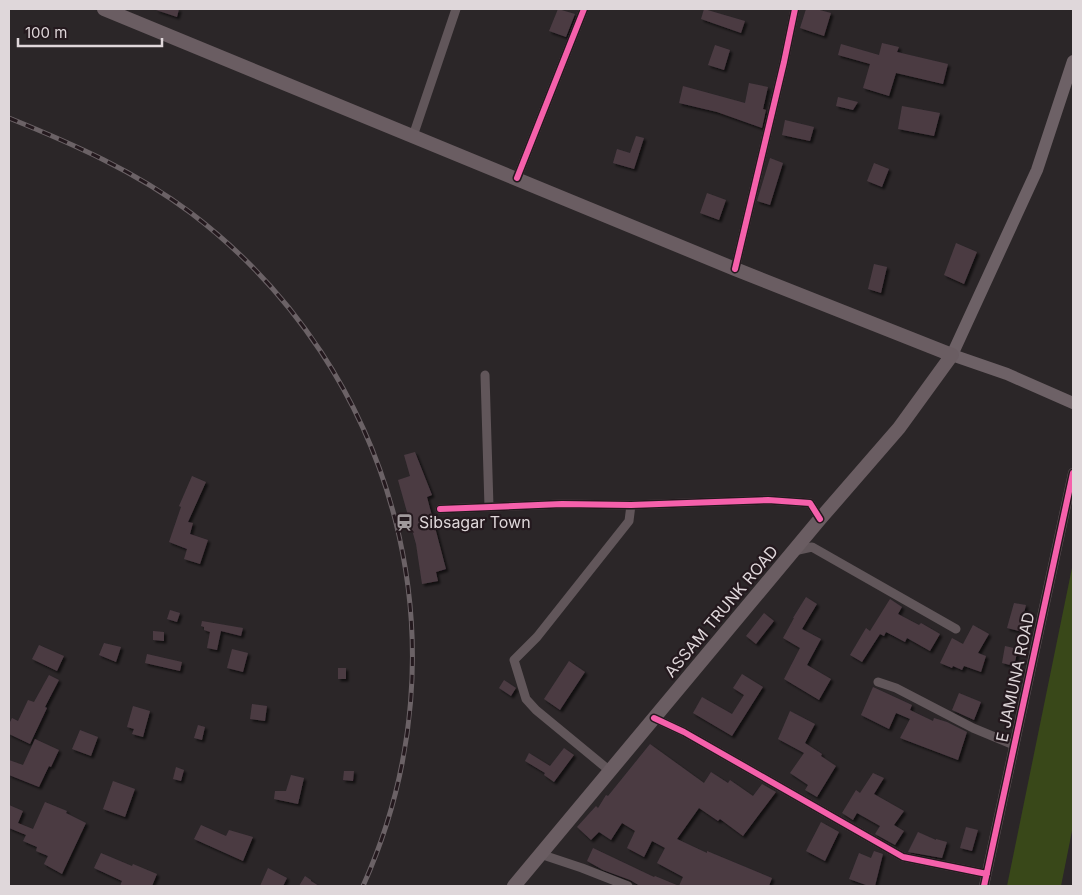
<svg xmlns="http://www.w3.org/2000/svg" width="1082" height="895" font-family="Inter,sans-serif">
<defs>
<filter id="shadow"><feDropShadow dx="2.5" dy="2.5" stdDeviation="1" flood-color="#0009"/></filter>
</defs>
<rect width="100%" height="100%" fill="#2b2628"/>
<path fill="#394819" d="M1073,563V826L1061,886H1007Z"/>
<path fill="#4b3b43" filter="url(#shadow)" d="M156,9H179L177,17L156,10Z
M558,9L575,14L566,37L549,31Z
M704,9L745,21L741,33L701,19Z
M806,9H816L831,13L824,36L800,28Z
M882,43L899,47L897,52L948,64L943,84L896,73L889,96L863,88L870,64L838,55L841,44L879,55Z
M715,45L730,50L724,70L708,65Z
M749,83L768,87L763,109L766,110L762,128L717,112L679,103L683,86L745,103Z
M838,97L858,102L853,110L836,106Z
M902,106L940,113L934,136L898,129Z
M785,120L814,127L810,141L782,135Z
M636,136L644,138L634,169L613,163L617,149L630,153Z
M770,158L783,163L770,205L757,201Z
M874,163L889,169L882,187L867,181Z
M707,193L726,200L719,220L700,213Z
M956,243L977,252L964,284L944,275Z
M874,264L887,267L881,293L868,289Z
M415,452L432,495L427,497L446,569L436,572L438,581L422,584L416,544L398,480L410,476L404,455Z
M192,476L206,482L188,522L193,523L190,534L208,540L200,564L184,559L187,549L169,542L181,507L179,506Z
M806,597L817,604L802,629L821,639L807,665L831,679L819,700L784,679L800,648L783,638L794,618H793Z
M890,599L902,607L898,614L919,625L921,623L940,634L930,651L907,638L905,642L886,632L884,636L880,634L862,662L850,655L866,628L870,631Z
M1014,603L1026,605L1023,617L1030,619L1027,633L1007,628Z
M170,610L180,613L177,622L167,619Z
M764,613L774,621L756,644L746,636Z
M202,621L243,628L241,636L221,631L217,650L207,648L210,632L204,630V627L201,626Z
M973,625L989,634L978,653L986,656L981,672L964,666L962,670L953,666L952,668L940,663L952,638L963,644Z
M153,631L164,632V641L153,640Z
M104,643L121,647L116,662L99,655Z
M39,645L64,656L57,671L32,659Z
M1005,646L1018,649L1014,666L1002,663Z
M232,649L248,653L243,672L227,668Z
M147,654L182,662L180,671L145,663Z
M569,661L585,672L560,710L544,699Z
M338,668H346V679H338Z
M742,674L763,687L732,736L693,713L702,697L732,714L744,695L733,688Z
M49,675L59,680L45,707L47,708L30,744L9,734V724L12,718L18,721L28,700L34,702Z
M504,680L516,688L511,696L499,688Z
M873,687L912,705L910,710L933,721L934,718L947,722L967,732L958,760L900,738L910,719L896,713L889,729L861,715Z
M959,693L981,702L974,720L952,710Z
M252,704L267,706L265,721L250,719Z
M133,706L150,711L143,737L132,734L134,729L127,727Z
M790,711L815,724L805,743L822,754L821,756L836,766L817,797L805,790L808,785L790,773L804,753L778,739Z
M198,725L205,727L202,740L194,738Z
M80,730L98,737L91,756L72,749Z
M35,739L59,750L51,767L49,766L39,787L9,775V760L23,765Z
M650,744L704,783L711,772L728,783L730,780L753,796L762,784L776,792L743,836L720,819L718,821L699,808L677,839L707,853V851L772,878L769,886H640L630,880L603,870L587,861L593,848L654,877L655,876L679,886L683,877L657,863L665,848L652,841L644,857L627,848L635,831L622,823L611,840L599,832L591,840L577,827L596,806L598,808L606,795L608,796Z
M564,748L574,755L554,782L544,775L545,773L525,761L529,753L550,766Z
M176,767L184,770L181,781L173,779Z
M344,771H354L353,781L343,780Z
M873,773L884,778L874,794L904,811L894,825L904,831L895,845L875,834L880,826L857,813L853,820L842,813L856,790L860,793Z
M291,775L304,778L298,804L274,799L275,791H286Z
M113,781L135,789L125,817L103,809Z
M45,802L67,811L66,813L86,823L62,874L44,864L48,856L36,851L37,847L23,841L26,835L9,828V805L23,811L18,823L33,829Z
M821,822L839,832L825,861L806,851Z
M201,825L226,836L229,830L253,837L243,861L194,839Z
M966,827L978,830L972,851L960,848Z
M918,832L936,840V839L947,842L942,858L908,852Z
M874,851L883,854L875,886H865L866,885L849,879L859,853L871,858Z
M101,853L132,866L133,864L157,874L152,886H120L122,881L94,868Z
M268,868L287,878L283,886H260Z
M305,876L311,880V881L319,886H299Z"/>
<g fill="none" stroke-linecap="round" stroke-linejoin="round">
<path stroke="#61565a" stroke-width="9" d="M413,136L456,9
M517,178L584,9
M735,269L784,62L795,9
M485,375L489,507
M440,509L562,504L631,505L768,500L810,503L820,519
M794,551L812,547L956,629
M878,682L896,688L973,728L1014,745
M654,718L684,732L903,857L987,874
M610,771L536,710L526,699L514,660L537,637L629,521L631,505
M540,854L582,868L628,886"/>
<path stroke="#61565a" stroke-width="10" d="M984,886L1073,473"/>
<path stroke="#6d6166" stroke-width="12" d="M1073,61L1037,170L952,355L1007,374L1073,403"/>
<path stroke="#6a5d62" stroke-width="14" d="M104,9L735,269L952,355L899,428L820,519L514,886"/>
<defs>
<path id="rail" d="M9,118C73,144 135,171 191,213C399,371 470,648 363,886"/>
</defs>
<use href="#rail" stroke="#6b6266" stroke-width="5"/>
<use href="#rail" stroke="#24191e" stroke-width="3" stroke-dasharray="9" stroke-linecap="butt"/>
<defs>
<path id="cycleway" d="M517,178L584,9
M735,269L784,62L795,9
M440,509L562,504L631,505L768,500L810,503L820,519
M654,718L684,732L903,857L987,874
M984,886L1073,473"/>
</defs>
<use href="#cycleway" stroke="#24191e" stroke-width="9"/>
<use href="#cycleway" stroke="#f560ab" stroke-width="6"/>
</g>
<defs>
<symbol id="station-bare" viewBox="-9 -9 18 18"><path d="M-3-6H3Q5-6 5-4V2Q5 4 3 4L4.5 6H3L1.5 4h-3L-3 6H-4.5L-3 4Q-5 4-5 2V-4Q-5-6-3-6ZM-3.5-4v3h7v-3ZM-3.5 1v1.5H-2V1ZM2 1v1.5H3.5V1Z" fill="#a0999c" stroke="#24191e" stroke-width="2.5" paint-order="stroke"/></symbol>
</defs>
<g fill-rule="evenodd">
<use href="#station-bare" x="392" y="510" width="25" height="25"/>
</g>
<g text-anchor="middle" stroke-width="4.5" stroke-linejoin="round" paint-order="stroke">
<g font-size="16" fill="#dfd7da" stroke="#24191e" text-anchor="start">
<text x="419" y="528">Sibsagar Town</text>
</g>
<g font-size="16" fill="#dfd7da" stroke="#24191e">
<text transform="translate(721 611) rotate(-50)" y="6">ASSAM TRUNK ROAD</text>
<text transform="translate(1015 677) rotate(-78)" y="6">E JAMUNA ROAD</text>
</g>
</g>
<rect width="1082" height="895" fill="none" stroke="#dfd7da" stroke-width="20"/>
<path d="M18 38v8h144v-8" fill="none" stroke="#dfd7da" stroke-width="2.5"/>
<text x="25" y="38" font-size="15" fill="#dfd7da" stroke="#24191e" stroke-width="4" paint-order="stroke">100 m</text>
</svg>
